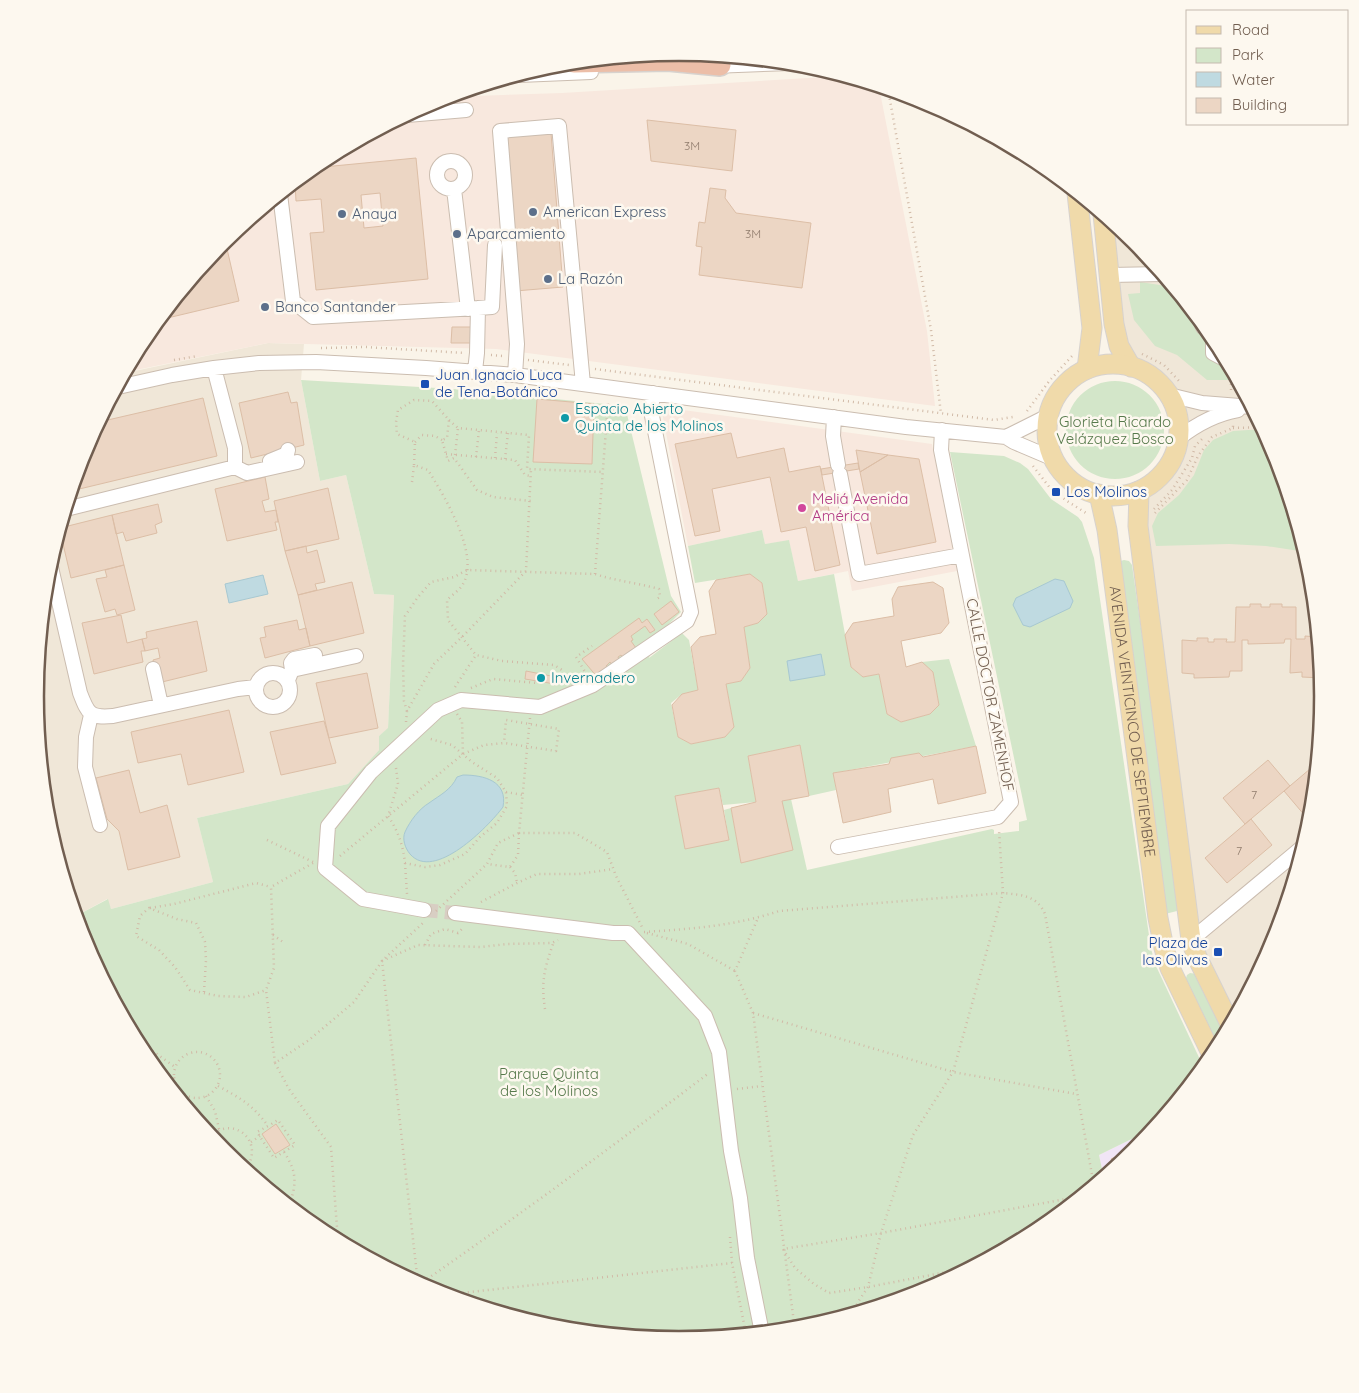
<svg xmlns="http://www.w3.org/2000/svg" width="1359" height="1393" font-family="Quicksand,sans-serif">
<rect width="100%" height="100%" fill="#faf4e9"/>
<path fill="#f0e7d8" d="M1103,214L1135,241L1216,339L1275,450L1312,571L1324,697L1312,823L1275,943L1231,1026L1198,957L1139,491L1156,480L1166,469L1172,460L1179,438V421L1175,408L1169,395L1160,384L1149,375L1131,367Z
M268,343L304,344L301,380L320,481L346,475L374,594L394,595L388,729L379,736V750L348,784L197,818L213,882L111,909L107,899L76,916L47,822L35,697L47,570L84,450L125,373Z"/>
<path fill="#f8e8de" d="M842,76L879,87L927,331L935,406L496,349L268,343L126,372L144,338L224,241L322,160L433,101L446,97L562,93Z
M661,407L932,444L957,571L852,591L848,571L798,581L789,541L765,544L762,530L688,546Z"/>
<path fill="#f1e5f6" d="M1156,1127L1135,1152L1104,1178L1099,1155Z"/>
<path fill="#d3e6c9" d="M1140,282L1173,287L1216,339L1238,380H1207L1177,355L1155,346L1134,320L1128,294L1140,293Z
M301,380L454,389L625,406L671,596L681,612L656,637L649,658L682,633L689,640L698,690L682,694L671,703L678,737L691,744L725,737L734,727L726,684L741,681L750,668L744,627L758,623L767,614L762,583L750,574L695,583L688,546L762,530L765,544L789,540L798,581L834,574L851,667L863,677L879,674L887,714L901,722L930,714L939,705L933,672L922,662L949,659L976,746L834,773L836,790L809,796L800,745L748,756L756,802L723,805L719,788L675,796L685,848L729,840L724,810L731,808L741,863L782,801L791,799L807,870L992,829L994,830V834L1019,831V822L1027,820L950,452L1004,456L1020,463L1028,469L1051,499L1078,517L1082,522L1094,558L1151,949L1156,966L1204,1068L1156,1127L1099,1155L1104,1178L1037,1233L926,1292L805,1329L679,1341L553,1329L433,1292L321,1232L224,1152L143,1054L84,943L76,916L108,899L111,909L213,882L197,818L348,784L379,750V736L388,728L394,595L374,594L346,475L320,481Z
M1066 430a49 49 0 1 1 98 0a49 49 0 1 1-98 0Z
M1264,429L1275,450L1306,552L1266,546L1229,544L1156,546L1152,526L1158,513L1179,495L1194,475L1204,450L1213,440L1233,431Z
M1124,560L1129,561L1132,565L1181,910L1165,914L1117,562Z
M1190,973L1197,974L1227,1033L1218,1050L1185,981L1187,975Z"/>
<path fill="#bfdae1" stroke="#a7c8d1" d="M263,575L268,594L229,603L225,584Z
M1055,579L1064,581L1073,601L1070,608L1030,627L1023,625L1013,605L1016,598Z
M821,654L825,675L790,681L787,661Z
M463,775C484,775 508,781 503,807C488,827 434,882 410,854C405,848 402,839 405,832C410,821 419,809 429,803C440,795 451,790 457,777Z"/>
<path fill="#ecd6c4" stroke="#dcbea6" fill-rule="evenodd" d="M647,120L736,130L732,171L651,161Z
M551,133L563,287L515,291L503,137Z
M416,158L428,279L316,290L310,233L324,232L321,199L296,201L295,183L313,168ZM380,193L383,226L364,228L361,195Z
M710,188L726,190L725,198L736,213L811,223L802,288L699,275L702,247L696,246L699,222L705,223Z
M225,240L239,301L159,320L224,241Z
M452,327H471V343H451Z
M288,392L291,403L297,402L304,445L251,458L239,403Z
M203,398L217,456L71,491L84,450L99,422Z
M537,399L594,404L592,464L533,462Z
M731,433L737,458L784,448L789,472L820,466L840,565L815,571L806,527L781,532L770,477L712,489L720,531L695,536L675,444Z
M856,450L888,455L860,472Z
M888,455L919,459L936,542L877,554L860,472Z
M858,463L859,469L822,475L821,469Z
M265,477L269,499L262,501L265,512L276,510L278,522H275L277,530L227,541L215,489Z
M328,488L339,539L285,551L274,501Z
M158,504L162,522L155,525L157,533L126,541L123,532L116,534L112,515Z
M112,515L124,565L71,578L60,531V528Z
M306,546L307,553L317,550L325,582L315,584L317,590L298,595L285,551Z
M124,565L135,610L117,615L115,609L105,612L96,579L107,577L105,570Z
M750,574L762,583L767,614L758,623L744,627L750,668L741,681L726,684L734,727L725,737L691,744L678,737L672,705L682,694L698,690L691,647L700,637L716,634L709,591L716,580Z
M352,582L364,633L310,646L298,595Z
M933,582L943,588L949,623L941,633L901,641L906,667L922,662L933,672L939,705L930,714L901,722L887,714L879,674L863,677L851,667L845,635L853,623L894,616L892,599L898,587Z
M671,601L679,612L662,625L654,614Z
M1250,604H1261V607H1270V604H1282V607H1296V639H1305V636L1317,637L1322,678L1302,677V672L1290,673L1291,639H1285L1284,643L1248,644V640H1242V671H1230L1229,677L1194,678V674L1182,673V640L1197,641V638H1208V642H1214V639H1227L1226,642H1235L1236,607H1250Z
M121,615L127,643L142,639L145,651H141L143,662L94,674L82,623Z
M639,618L642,623L647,619L655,630L650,633L645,626L631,636L633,640L631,641L636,648L623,658L621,655L618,657L619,660L612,665L610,662L606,666L609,670L598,678L582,659Z
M297,620L299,630L306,628L310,646L265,658L260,638L266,637L264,627Z
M197,621L207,671L158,683L153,660L160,658L158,648L145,651L142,639L147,638L146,632Z
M526,671L556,677L555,684L525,679Z
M367,673L378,728L329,738L316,683Z
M229,710L244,772L188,785L181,754L138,763L131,732Z
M324,721L336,763L281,775L270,732Z
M800,745L809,796L782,801L793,850L741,863L731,808L756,802L748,756Z
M976,746L986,793L938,804L933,779L888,789L891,812L843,823L833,773L889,764L891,758L919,753L923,757Z
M1268,760L1290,786L1245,824L1223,798Z
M1317,763L1313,811L1306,817L1284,791Z
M129,770L140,813L167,805L180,857L128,870L119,831L107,819L96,778Z
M719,788L729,840L685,849L675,796Z
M1251,819L1272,845L1227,883L1205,858Z
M1275,930L1278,932L1273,947L1268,943Z
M276,1124L290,1145L275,1154L262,1134Z
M1130,1150L1132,1155L1116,1168L1111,1159Z"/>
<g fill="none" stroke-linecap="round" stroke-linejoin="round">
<path stroke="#d8cec3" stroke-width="14" stroke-dasharray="14 7" stroke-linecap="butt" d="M424,910L455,913"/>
<defs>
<path id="minor" d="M712,66L791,63
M519,75L591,72
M407,115L466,110
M437 175a14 14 0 1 1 28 0a14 14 0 1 1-28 0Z
M454,189L468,309
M280,194L293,301L313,317L478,308
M1110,275L1163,274
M1200,320L1203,327L1208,329
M1213,335V353L1228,361
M475,371L477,353L478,308L492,307L495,245
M515,375L517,344L500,131L559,126L583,384
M118,387L172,375L214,368L259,363L316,362L426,368L515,375L906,427L1006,437L1048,416
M1169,395L1202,403L1252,407
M834,417L833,436L838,465
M1006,437L1014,442L1054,459
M1179,438C1197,424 1215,414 1238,410
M270,461L287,454L288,450
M235,467L247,473L297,462
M840,474L859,574L961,555
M66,509L235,467V448L214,368
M50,563L80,693C88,714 90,718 113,716L238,689L256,687
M153,669L161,705
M292,670L291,663L294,659L315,655
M256 690a17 17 0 1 1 34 0a17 17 0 1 1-34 0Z
M288,680L292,670L356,656
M91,715L86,737L85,767L100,825
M838,847L998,817L1011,802L941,450L942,430
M424,910L363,899L325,868L328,826L371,772L438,710L461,700L540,707L593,685L687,621L691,612L651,411L653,393
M455,913L613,933H628L705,1016L719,1052L731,1151L740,1198L747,1258L762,1333
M1191,940L1305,845"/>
<g id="major">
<path d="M1077,193L1092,328L1087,369"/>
<path d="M1103,214L1114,324L1119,346L1131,367"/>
<circle cx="1113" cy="430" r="66"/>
<path d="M1139,491L1138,526L1191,940L1197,957L1231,1026"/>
<path id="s1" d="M1099,494L1107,530L1158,918L1164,948L1170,968L1213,1057"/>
</g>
<path id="highway" d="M574,62L668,60L720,65"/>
</defs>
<use href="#minor" stroke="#cbbdb0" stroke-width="16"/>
<use href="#major" stroke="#d7d2ce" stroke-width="21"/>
<use href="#highway" stroke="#d7d2ce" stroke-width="24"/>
<path stroke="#d1baa7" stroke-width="2.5" stroke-dasharray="1 4" stroke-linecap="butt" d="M888,89L931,330L941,414
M321,348L365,347L465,353
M1142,354L1164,365L1181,383
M491,355L503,356
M174,360L198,356
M528,360L569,365
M595,369L994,420L1013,417
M1231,384V393
M1027,411L1050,380L1073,355
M449,420L458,428L529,435L527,469L603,472
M1233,428L1263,427
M415,442L422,435L435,436L442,440
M446,454L515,460L525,475L531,476
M455,455L458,428
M476,457L479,430
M495,458L497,433
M505,459L508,433
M414,465L415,442L397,434L396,422L398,410L414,400L432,401L449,420L447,438L442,440L448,461L454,458L477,490L493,497L531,501
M1033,466L1050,488L1067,501L1086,513
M412,482L414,465L428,470C444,496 483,558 461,587C458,591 452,595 447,600L448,620L476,655
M1154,509L1172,490L1192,458L1195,446L1203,438
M1155,513L1187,480L1198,456L1212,437L1233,428V423
M595,574L608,403
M587,675L576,657L592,646
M455,687L476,655L502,661L554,665L562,670L566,682
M471,688L493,679L537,683
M407,711L404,701L403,664L405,616L418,597L431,582L454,577L467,570L595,574C616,581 638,583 659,589L660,597L655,600
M457,714L462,722L463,754
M530,718L519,833H575L607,852L616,876L642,927
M406,722L407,711L434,664L466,633L526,571L531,469
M396,768L398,784L388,816C398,831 403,845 405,863L425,867L440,865L465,854L480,837L497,823L507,806L506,792L497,778L472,762L452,745L427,738
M506,792L523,795
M519,833L518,855L510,867L487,864L498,843Z
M267,840L313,862
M340,856L463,754L484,745L504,743L556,751L559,729L506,720L504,743
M313,863L271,887L274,968L266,990L275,1063L309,1040L354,1002L382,961L418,1284
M405,863L407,894
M510,867L515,873L517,883
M481,902L517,883L537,874H579L613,869
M150,908L174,904L256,883L271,887
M436,911L487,864
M644,932C690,929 735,926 779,911L1003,893C1021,895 1037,895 1045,914L1094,1186
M647,933L688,944L735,971
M273,935L283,942
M425,945L431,934L445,929L458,933L464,927
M385,958L423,923
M382,961L418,945L481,947L507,944L552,943L558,940
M204,992L206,960L205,942L196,923L177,919L149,908L140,916L136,936L159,950L175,967L190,990L218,996L246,997L266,990
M545,1009C541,982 544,970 553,944
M753,1013L735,971L758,918
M133,1035L154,1052L175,1067
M174 1075a23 23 0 1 1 46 0a23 23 0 1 1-46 0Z
M275,1063L289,1089L331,1147L338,1241
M218,1086C240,1098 252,1104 268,1126L257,1132L274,1158L295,1145L278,1120L268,1126
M737,1089L762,1086
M206,1096L215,1111L219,1129
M186,1106L192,1098
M210,1136C235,1114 266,1143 245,1170
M251,1142L260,1136
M284,1152C297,1172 297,1183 289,1206
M730,1237L732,1263L746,1334
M973,1267L868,1287L829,1293L814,1284L795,1268L783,1249L881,1233L1082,1196
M418,1283L430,1277C525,1211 617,1143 709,1073
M443,1295L732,1263
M853,1314L858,1302L868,1287L881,1233L913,1135L953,1072L1003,893L999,830
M795,1330L753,1013L953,1072L1076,1094"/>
<use href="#minor" stroke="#fff" stroke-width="14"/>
<use href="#major" stroke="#f0daaa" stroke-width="19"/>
<use href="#highway" stroke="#ecbea8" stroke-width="21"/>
</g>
<g fill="#5c6f8a" stroke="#fdf8ef" stroke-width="2">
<circle cx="533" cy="212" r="5"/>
<circle cx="342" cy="214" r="5"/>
<circle cx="457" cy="234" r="5"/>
<circle cx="548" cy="279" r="5"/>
<circle cx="265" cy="307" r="5"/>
</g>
<g fill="#1a4fb4" stroke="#fdf8ef" stroke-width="2">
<rect x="420" y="379" width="10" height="10" rx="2.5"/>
<rect x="1051" y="487" width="10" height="10" rx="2.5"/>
<rect x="1213" y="947" width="10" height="10" rx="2.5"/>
</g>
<g fill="#0f9aa8" stroke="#fdf8ef" stroke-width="2">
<circle cx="565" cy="418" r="5"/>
<circle cx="541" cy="678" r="5"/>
</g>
<circle fill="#d1479c" stroke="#fdf8ef" stroke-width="2" cx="802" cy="508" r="5"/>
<g text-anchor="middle" stroke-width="5" stroke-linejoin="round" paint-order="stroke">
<g font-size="12" fill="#907c6d">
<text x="692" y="150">3M</text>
<text x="753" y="238">3M</text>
<text x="1254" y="799">7</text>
<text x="1239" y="855">7</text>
</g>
<g font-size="15" fill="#4e5e75" stroke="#fdf8ef" text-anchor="start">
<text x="543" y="217">American Express</text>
<text x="352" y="219">Anaya</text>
<text x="467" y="239">Aparcamiento</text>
<text x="558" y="284">La Razón</text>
<text x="275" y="312">Banco Santander</text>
</g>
<g font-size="15" fill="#164399" stroke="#fdf8ef" text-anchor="start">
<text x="435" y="380">Juan Ignacio Luca<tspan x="435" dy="17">de Tena-Botánico</tspan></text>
<text x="1066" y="497">Los Molinos</text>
<text x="1208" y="948" text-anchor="end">Plaza de<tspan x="1208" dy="17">las Olivas</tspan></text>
</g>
<g font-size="15" fill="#0d838f" stroke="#fdf8ef" text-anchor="start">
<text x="575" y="414">Espacio Abierto<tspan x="575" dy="17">Quinta de los Molinos</tspan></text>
<text x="551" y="683">Invernadero</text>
</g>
<g font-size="15" fill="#577a4c" stroke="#fdf8ef">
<text x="1115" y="427">Glorieta Ricardo<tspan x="1115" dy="17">Velázquez Bosco</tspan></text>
<text x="549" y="1079">Parque Quinta<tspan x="549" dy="17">de los Molinos</tspan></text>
</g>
<g font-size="15" fill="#b23c85" stroke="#fdf8ef" text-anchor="start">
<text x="812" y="504">Meliá Avenida<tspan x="812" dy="17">América</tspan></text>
</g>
<g font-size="15" fill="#715e50" stroke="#fdf8ef">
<text transform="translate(990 695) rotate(79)" y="5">CALLE DOCTOR ZAMENHOF</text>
<text dy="5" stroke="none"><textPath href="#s1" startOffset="230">AVENIDA VEINTICINCO DE SEPTIEMBRE</textPath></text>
</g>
</g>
<path d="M0 0H1359V1393H0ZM44 696a635 635 0 1 1 1270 0a635 635 0 1 1-1270 0Z" fill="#fdf8ef" fill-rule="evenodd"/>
<path fill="none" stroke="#715e50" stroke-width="2.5" d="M44 696a635 635 0 1 1 1270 0a635 635 0 1 1-1270 0Z"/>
<rect x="1186" y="10" width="162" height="115" fill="#fdf8ef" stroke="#c5baaf"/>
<rect x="1196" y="26" width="25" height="8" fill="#f0daaa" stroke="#c5baaf"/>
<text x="1232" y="35" font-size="15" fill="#715e50">Road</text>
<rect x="1196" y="48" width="25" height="15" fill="#d3e6c9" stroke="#c5baaf"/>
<text x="1232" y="60" font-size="15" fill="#715e50">Park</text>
<rect x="1196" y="72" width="25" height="15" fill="#bfdae1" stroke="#c5baaf"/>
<text x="1232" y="85" font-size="15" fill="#715e50">Water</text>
<rect x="1196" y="98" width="25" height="15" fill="#ecd6c4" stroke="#c5baaf"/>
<text x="1232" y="110" font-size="15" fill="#715e50">Building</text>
</svg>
